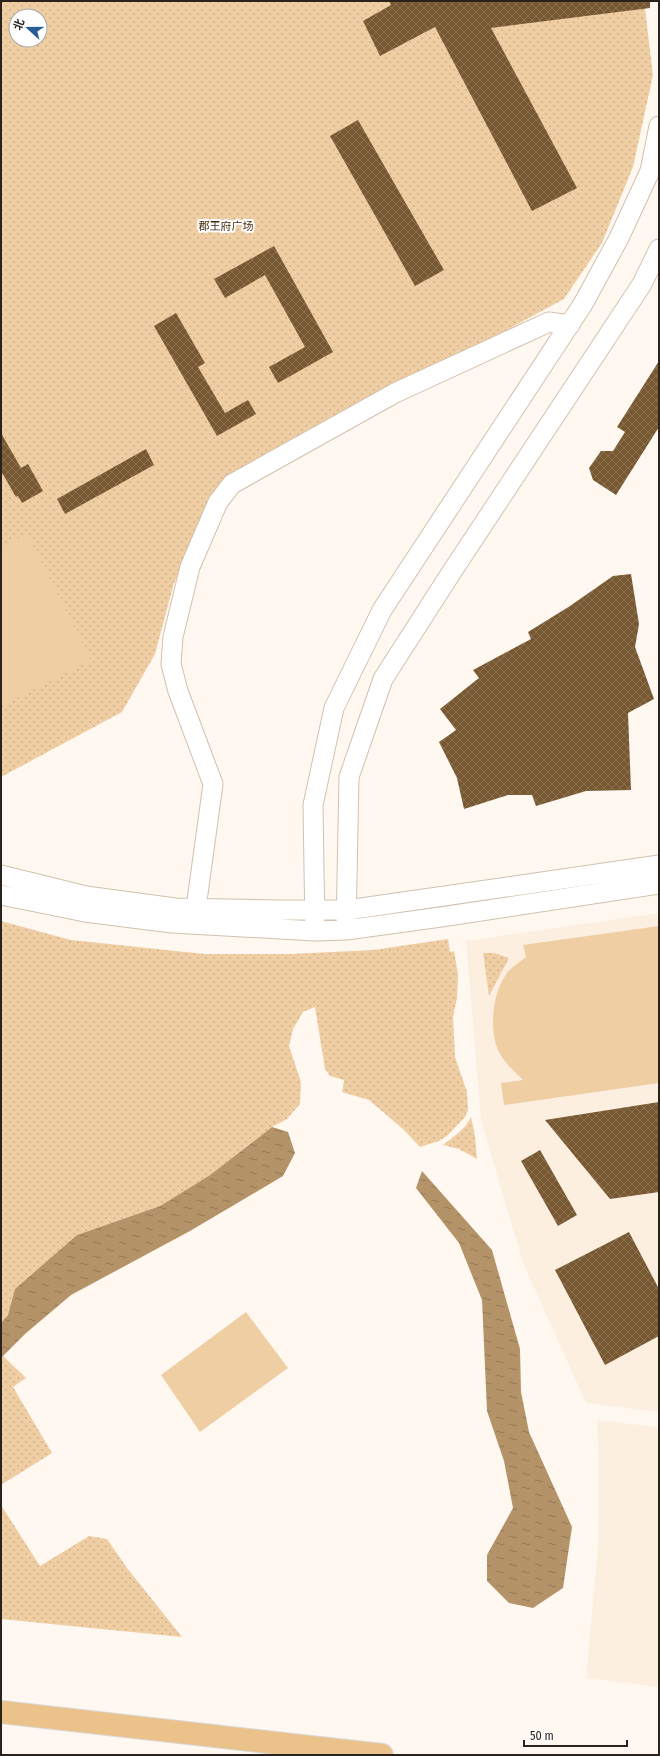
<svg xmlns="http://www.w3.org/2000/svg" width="660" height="1756" font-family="'Fira Sans Condensed','Noto Sans SC',sans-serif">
<defs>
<pattern id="green-dots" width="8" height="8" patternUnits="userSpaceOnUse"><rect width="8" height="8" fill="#f0cea4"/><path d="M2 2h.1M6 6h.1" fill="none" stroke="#ceb18d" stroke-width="1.8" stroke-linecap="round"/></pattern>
<pattern id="water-ripples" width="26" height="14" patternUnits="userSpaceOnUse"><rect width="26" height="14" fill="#b59369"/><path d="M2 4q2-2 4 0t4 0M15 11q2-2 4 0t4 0" fill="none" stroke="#937856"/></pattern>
<pattern id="building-cross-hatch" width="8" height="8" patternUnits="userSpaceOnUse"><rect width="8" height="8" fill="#785830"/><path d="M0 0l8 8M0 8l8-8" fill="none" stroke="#8a7153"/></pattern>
</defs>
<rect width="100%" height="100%" fill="#fff8f0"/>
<path fill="#fcefdf" d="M659,913V1412L586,1403L523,1263L481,1120L466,941Z
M597,1420L659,1427V1687L586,1678L598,1546L599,1475Z"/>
<path fill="url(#green-dots)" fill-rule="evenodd" d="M1,1H644L653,75L633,167L602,243L564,299L266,460L218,509L174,583L155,654L122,712L1,777ZM16,16H40V40H16Z
M1,921L71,940L204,954H291L373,950L448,939L450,952L454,951L458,974L457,998L453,1017L455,1057L467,1092L468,1110L465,1117L448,1135L439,1141L420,1147L404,1130L369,1100L342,1092L344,1080L330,1076L325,1069L315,1007L303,1012L293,1029L289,1046L301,1082L300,1104L287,1119L272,1127L210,1175L160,1206L77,1235L16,1289L8,1315L1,1323Z
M483,953H494L509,958L489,996Z
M471,1117L475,1136L477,1159L459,1149L443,1145C454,1136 465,1130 471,1117Z
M3,1356L26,1378L13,1387L52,1453L1,1485V1358Z
M1,1505L40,1566L89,1536L107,1539L127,1568L182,1637L1,1619Z"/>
<path fill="#f0cea4" d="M27,534L91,660L1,706V547Z
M659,926V1083L504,1105L501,1083L523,1080C515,1072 505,1063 500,1054C488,1032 492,993 507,973C512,967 520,962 526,957L523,945Z
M246,1312L288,1368L200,1432L161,1375Z"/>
<path fill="url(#water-ripples)" d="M272,1127L288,1132L295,1153L283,1176L190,1231L71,1295L25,1334L1,1358V1323L8,1315L15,1289L77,1235L160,1206L210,1175Z
M422,1171L492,1250L520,1349L521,1392L529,1432L572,1527L563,1588L533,1608L509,1603L487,1581V1555L513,1508L504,1461L487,1411L482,1300L459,1243L416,1188Z"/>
<path fill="url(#building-cross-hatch)" d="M389,1H650V8L491,28L577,188L532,211L435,27L380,56L363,21L391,5Z
M358,120L444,270L415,286L330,136Z
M274,246L333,352L278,383L269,367L305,347L265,275L225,298L214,279Z
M176,313L205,363L198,367L225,413L248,400L256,414L217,436L154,326Z
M659,361V427L616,495L593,480L589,468L601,451H613L625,432L617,427Z
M1,433L21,468L28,464L43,491L22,503L18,496L16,497L1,471Z
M146,449L154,465L65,514L57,499Z
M631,574L639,624L635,647L654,699L628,713L631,790L586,791L536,806L532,795H508L464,809L457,778L439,742L456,730L440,709L479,678L473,670L531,639L528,632L570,606L613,576Z
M659,1102V1192L610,1199L545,1120Z
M540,1150L577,1215L558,1226L521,1161Z
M629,1232L659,1289V1336L605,1365L555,1270Z"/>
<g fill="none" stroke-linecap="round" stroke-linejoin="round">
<defs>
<path id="minor" d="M1,875L86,896L175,908L278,910H347L659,865
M1,895L85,912L172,923L315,931L346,930L441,917L659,884
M196,908L213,784L178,691L171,664L173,637L190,567L218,502L232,484L395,393L549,322L570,325
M346,930L349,777L383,679L451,573L642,284L659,249
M315,931L313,805L334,708L382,610L583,304L619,238L650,171L659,126"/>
<path id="major" d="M1,1712L382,1755"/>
</defs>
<use href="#minor" stroke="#d1c1ad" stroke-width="21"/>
<use href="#major" stroke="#d8d7d6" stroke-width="24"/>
<use href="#minor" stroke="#fff" stroke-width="19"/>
<use href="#major" stroke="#ebc289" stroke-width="22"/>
</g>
<g text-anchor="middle" stroke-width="4" stroke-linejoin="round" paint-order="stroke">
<g font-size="11" fill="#452c08" stroke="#fff">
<text x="226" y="230">郡王府广场</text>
</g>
</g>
<rect width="660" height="1756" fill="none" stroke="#29231c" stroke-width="4"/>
<g transform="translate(28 28) rotate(291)"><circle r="19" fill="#ffffff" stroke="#a9a7a4"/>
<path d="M0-3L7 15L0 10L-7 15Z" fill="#265c95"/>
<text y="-6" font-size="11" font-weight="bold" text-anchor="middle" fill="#29231c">北</text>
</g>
<path d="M524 1740v6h103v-6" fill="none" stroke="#29231c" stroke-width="2"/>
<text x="530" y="1740" font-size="12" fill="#29231c" stroke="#ffffff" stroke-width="3" paint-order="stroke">50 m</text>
</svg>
